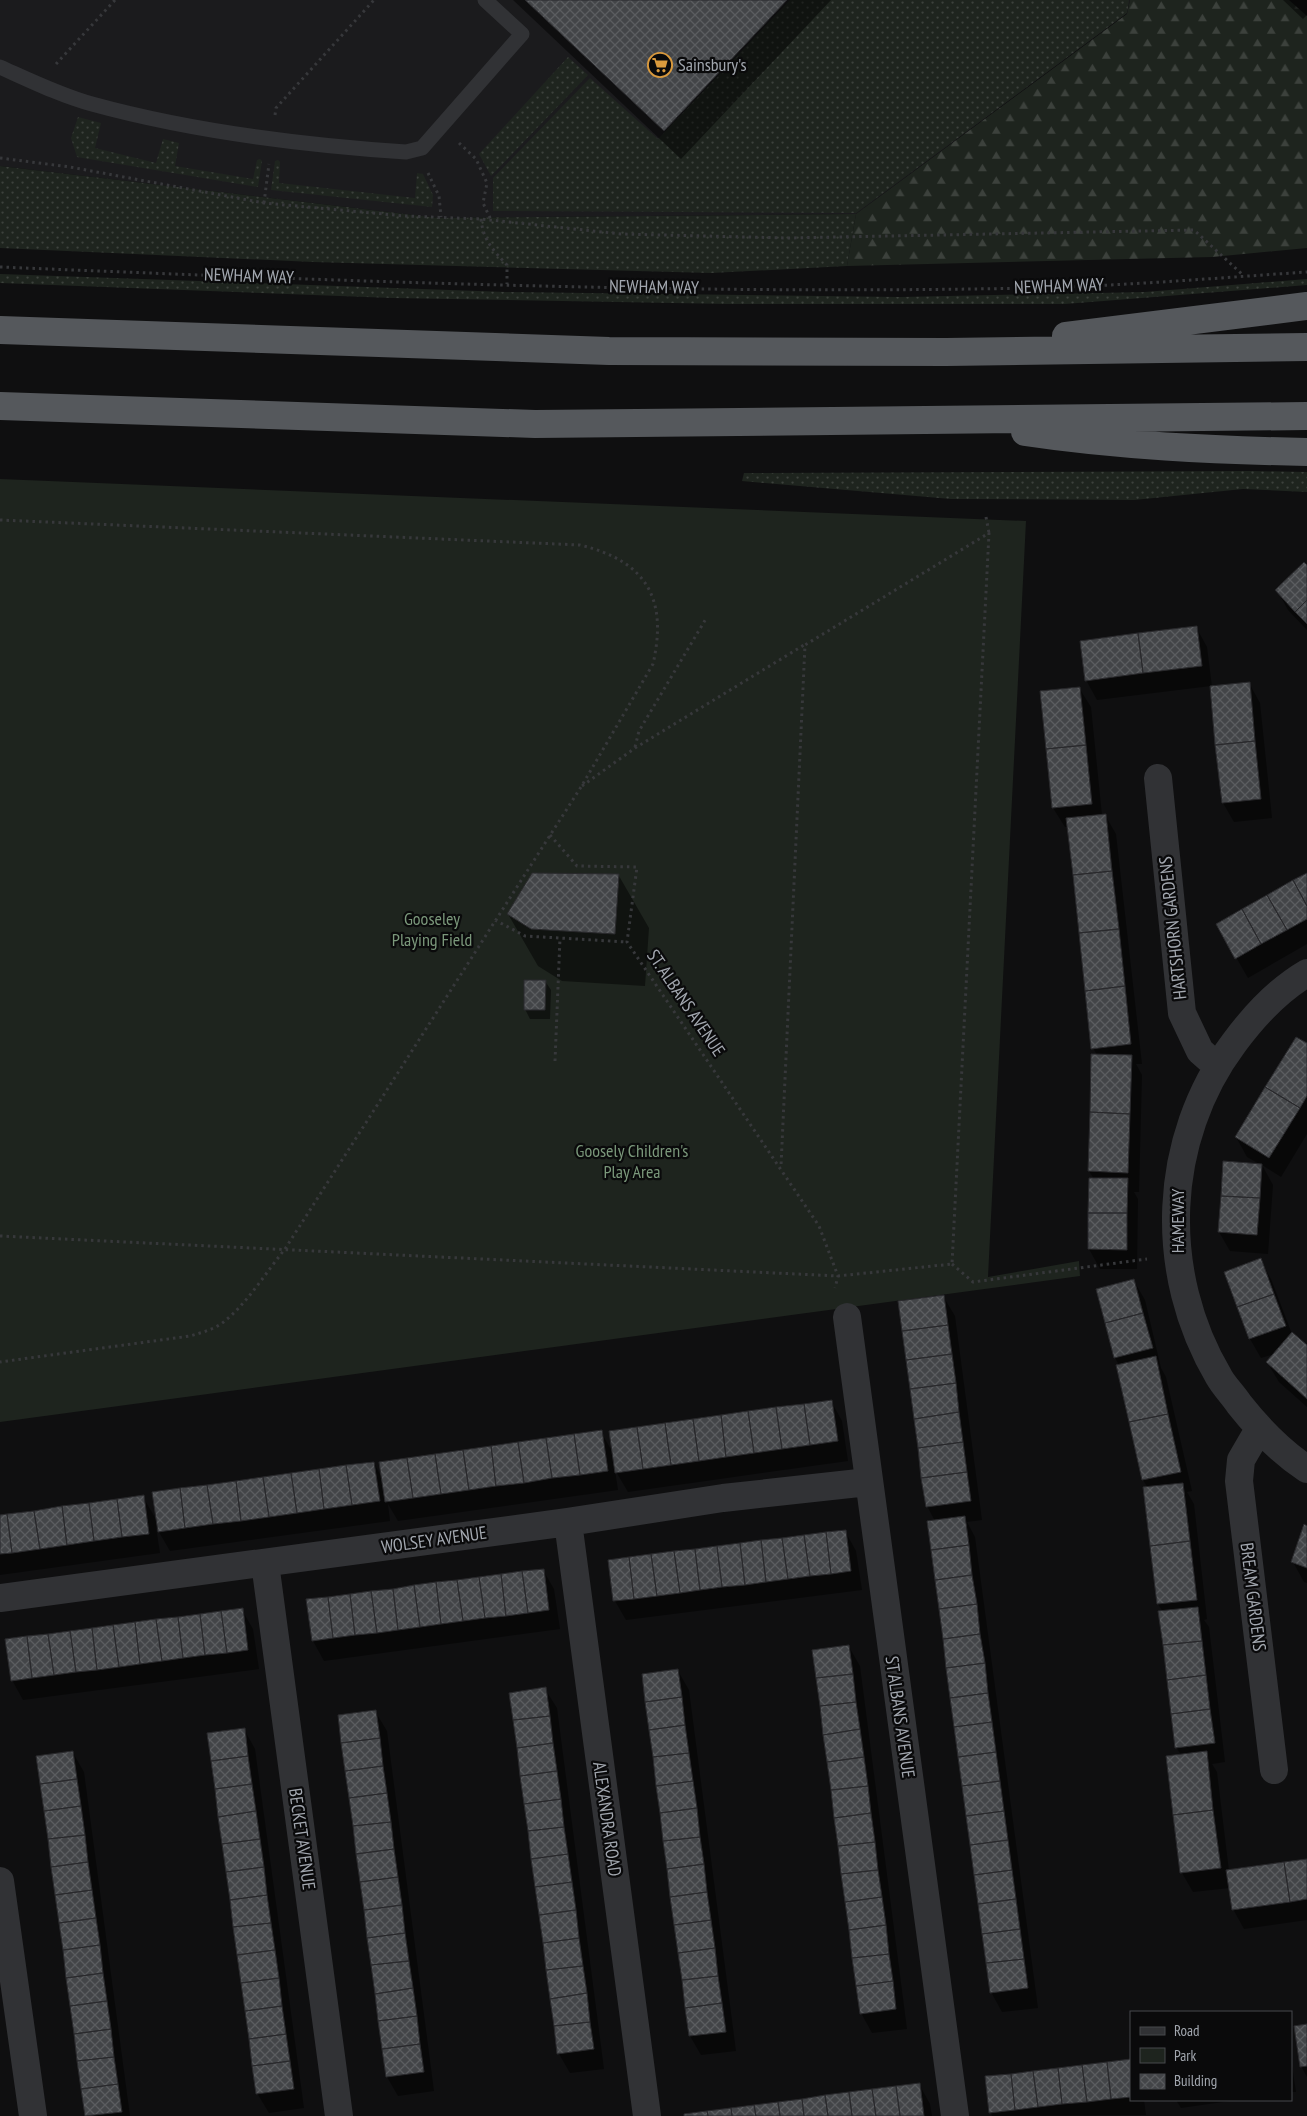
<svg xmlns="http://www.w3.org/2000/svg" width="1307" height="2116" font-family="'PT Sans Narrow',sans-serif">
<defs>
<pattern id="grass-dots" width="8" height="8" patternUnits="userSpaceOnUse" patternTransform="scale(1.25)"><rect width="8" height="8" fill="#1e241e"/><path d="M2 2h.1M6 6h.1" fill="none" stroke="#3c413c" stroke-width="1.8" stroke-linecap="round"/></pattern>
<pattern id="forest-firs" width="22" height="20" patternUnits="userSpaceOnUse" patternTransform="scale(1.25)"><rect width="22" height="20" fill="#1e241e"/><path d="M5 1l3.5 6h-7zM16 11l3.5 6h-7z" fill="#3c413c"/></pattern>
<pattern id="building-cross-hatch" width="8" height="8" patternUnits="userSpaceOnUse" patternTransform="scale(1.25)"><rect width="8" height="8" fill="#434548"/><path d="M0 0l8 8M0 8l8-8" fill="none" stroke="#5b5d60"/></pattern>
</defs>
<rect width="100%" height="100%" fill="#0f0f10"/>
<path fill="#1b1b1d" d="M0,0H1130L1127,13L856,214L439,218L0,166Z"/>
<path fill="url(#grass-dots)" d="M790,0H1129L1127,13L856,213L493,211V178L590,78L658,139Z
M568,57L588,75L491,176L479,154Z
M78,117L101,123L95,148L156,163L163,139L179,143L175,166L253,179L257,160L260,159L262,161L258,187L77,157L71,138Z
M278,160L280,162L279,183L415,198L417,173L423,174L433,195L432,207L271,190L275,161Z
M0,166L439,218L856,214L847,266L711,273L313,262L0,248Z
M0,274L506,292L900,297L1145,292L1307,279V285L1065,304H727L392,298L0,283Z
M1251,471L1307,472V492L1243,489L1134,500L951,499L742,481L744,473Z"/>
<path fill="url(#forest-firs)" d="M1130,0H1289L1307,16V248L1212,257L847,266L856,214L1127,14Z"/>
<path fill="#1e241e" d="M0,479L1026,521L988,1277L1079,1261L1080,1276L0,1422Z"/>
<path fill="#0007" d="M513,0H831L681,159Z
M1283,0H1307V15L1303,19Z
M1307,567V630L1288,610L1277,590Z
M1196,627L1207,647L1212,687L1249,683L1260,703L1272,818L1234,822L1223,803L1211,686L1097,700L1086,680Z
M1079,688L1091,707L1102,815H1105L1116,834L1142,1064H1136L1142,1075L1139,1192H1134L1138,1199L1137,1269H1100L1089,1249L1094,1179L1089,1171L1097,1055L1093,1048L1068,827H1065L1053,808Z
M1307,874V944L1248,978L1217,924Z
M619,876L649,928L645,986L562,981L538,966L508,914Z
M545,981L551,990L550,1019H530L525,1009Z
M1307,1045V1134L1281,1177L1262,1165L1273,1185L1268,1254L1230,1251L1219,1232L1261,1165L1247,1157L1236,1137Z
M1260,1260L1271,1279L1292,1334L1307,1347V1407L1279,1382L1267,1362L1275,1354L1261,1358L1250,1339L1226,1273Z
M1134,1281L1145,1300L1161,1368L1166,1377L1192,1491L1187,1492L1194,1504L1207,1619L1204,1620L1209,1627L1225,1762L1212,1764L1217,1772L1229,1871L1307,1860V1920L1244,1929L1233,1909L1230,1888L1193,1892L1182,1873L1181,1755L1176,1747L1163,1612L1158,1604L1144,1488H1148L1143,1480L1119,1365L1115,1358L1097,1290Z
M943,1296L955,1316L982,1520L967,1522L975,1537L1038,2008L1002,2012L991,1992L935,1521L927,1506Z
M831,1401L842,1421L848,1461L628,1492L615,1470L618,1490L398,1521L388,1504L390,1521L170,1551L156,1527L160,1553L0,1575V1516L143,1497L157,1521L374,1463L383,1480L601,1432L613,1453Z
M1307,1527V1583L1304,1582L1293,1562Z
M845,1531L856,1551L862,1590L626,1620L615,1601Z
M543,1570L554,1589L560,1629L324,1661L313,1641L308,1600Z
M242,1610L253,1629L259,1669L23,1700L12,1680Z
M849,1647L860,1666L907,2029L872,2033L861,2013Z
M678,1671L689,1690L736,2051L701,2055L690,2036Z
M545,1689L557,1708L604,2069L570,2073L559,2054Z
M375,1711L387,1731L434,2091L398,2096L387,2077Z
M244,1729L255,1749L304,2108L269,2113L257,2093Z
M73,1753L84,1772L130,2116H86L37,1757Z
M1307,2025V2077L1301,2066Z
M1291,2059L1296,2092H1291Z
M1131,2060V2100H1144L1146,2115L992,2116L991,2113L986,2078Z
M919,2084L930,2104L932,2116H685Z
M1176,2100H1237L1181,2108Z"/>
<path fill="url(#building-cross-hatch)" stroke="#29292c" d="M525,0H787L664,131Z
M1304,562L1307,565V600L1295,612L1275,590Z
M1307,600V624L1295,612Z
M1197,626L1202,666L1143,673L1138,633Z
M1138,633L1143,673L1085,681L1080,641Z
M1250,682L1255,741L1215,745L1210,686Z
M1080,687L1086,745L1046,749L1040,691Z
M1255,741L1261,799L1222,803L1215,745Z
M1086,745L1092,804L1052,808L1046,749Z
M1106,814L1112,871L1073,875L1066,818Z
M1112,871L1119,929L1079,933L1073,875Z
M532,873L619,874L615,934L531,929L507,914Z
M1307,873V906L1293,880Z
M1293,880L1307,906V919L1287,930L1267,895Z
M1267,895L1287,930L1261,944L1242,909Z
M1242,909L1261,944L1235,959L1216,924Z
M1119,929L1125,986L1085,991L1079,933Z
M524,980H546L545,1010H524Z
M1125,986L1131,1044L1091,1049L1085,991Z
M1296,1037L1307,1043V1096L1300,1108L1265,1087Z
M1091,1054L1132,1055L1130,1114L1090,1112Z
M1265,1087L1300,1108L1269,1158L1235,1137Z
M1090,1112L1130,1114L1128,1173L1088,1171Z
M1223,1161L1262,1164L1260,1198L1221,1196Z
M1089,1178H1128L1127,1213H1088Z
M1221,1196L1260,1198L1257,1235L1218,1232Z
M1088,1213H1127V1250L1088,1249Z
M1261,1258L1274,1294L1237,1307L1224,1272Z
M1134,1279L1143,1313L1105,1323L1096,1289Z
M1274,1294L1286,1326L1249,1339L1237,1307Z
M944,1295L948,1325L902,1331L898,1301Z
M1143,1313L1153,1348L1114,1358L1105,1323Z
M948,1325L952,1354L906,1360L902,1331Z
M1292,1332L1307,1345V1399L1266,1362Z
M952,1354L956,1383L910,1389L906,1360Z
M1156,1356L1168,1414L1129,1422L1116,1365Z
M956,1383L959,1412L914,1419L910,1389Z
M832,1400L838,1441L810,1445L804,1404Z
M804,1404L810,1445L782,1449L776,1407Z
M776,1407L782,1449L754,1453L748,1411Z
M748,1411L754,1453L726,1457L721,1415Z
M959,1412L963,1442L918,1448L914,1419Z
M1168,1414L1181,1472L1142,1480L1129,1422Z
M721,1415L726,1457L699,1461L693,1419Z
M693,1419L699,1461L671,1465L665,1423Z
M665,1423L671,1465L643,1469L637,1427Z
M637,1427L643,1469L615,1473L609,1431Z
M602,1430L608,1471L580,1475L574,1434Z
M574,1434L580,1475L552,1478L546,1438Z
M546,1438L552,1478L524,1483L518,1442Z
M518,1442L524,1483L496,1486L491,1446Z
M963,1442L967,1472L921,1478L918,1448Z
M491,1446L496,1486L469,1490L463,1450Z
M463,1450L469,1490L441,1494L435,1454Z
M435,1454L441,1494L413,1498L407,1458Z
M407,1458L413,1498L385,1502L379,1462Z
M374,1462L380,1501L352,1505L346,1465Z
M346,1465L352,1505L324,1509L319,1469Z
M319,1469L324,1509L297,1513L291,1473Z
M967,1472L971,1501L926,1507L921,1478Z
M291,1473L297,1513L269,1517L263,1477Z
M263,1477L269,1517L241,1521L236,1481Z
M236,1481L241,1521L213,1524L207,1485Z
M1183,1483L1190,1541L1150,1546L1143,1487Z
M207,1485L213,1524L185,1528L180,1488Z
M180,1488L185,1528L158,1532L152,1492Z
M144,1495L149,1534L122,1537L117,1499Z
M117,1499L122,1537L94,1541L89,1503Z
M89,1503L94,1541L67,1545L62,1506Z
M62,1506L67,1545L40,1549L34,1511Z
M34,1511L40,1549L12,1553L7,1514Z
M7,1514L12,1553L0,1554V1515Z
M965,1516L969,1545L931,1550L927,1521Z
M1304,1524L1307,1526V1568L1291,1562Z
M846,1530L851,1571L831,1574L826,1532Z
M826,1532L831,1574L810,1576L804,1535Z
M804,1535L810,1576L788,1579L782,1538Z
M782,1538L788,1579L766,1582L761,1540Z
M761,1540L766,1582L745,1585L740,1543Z
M1190,1541L1197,1600L1157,1604L1150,1546Z
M740,1543L745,1585L722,1587L717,1546Z
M969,1545L972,1575L935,1580L931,1550Z
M717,1546L722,1587L700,1590L695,1549Z
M695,1549L700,1590L680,1593L674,1551Z
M674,1551L680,1593L657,1596L651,1554Z
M651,1554L657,1596L634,1599L629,1557Z
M629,1557L634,1599L613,1601L608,1560Z
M544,1569L549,1610L528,1613L522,1571Z
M522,1571L528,1613L506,1616L501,1574Z
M501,1574L506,1616L485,1618L479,1577Z
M972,1575L977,1604L939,1609L935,1580Z
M479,1577L485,1618L463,1621L457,1580Z
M457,1580L463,1621L441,1624L436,1582Z
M436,1582L441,1624L420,1627L414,1585Z
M414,1585L420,1627L398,1630L393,1589Z
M393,1589L398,1630L377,1633L371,1591Z
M371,1591L377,1633L355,1635L350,1594Z
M350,1594L355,1635L333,1638L328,1597Z
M328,1597L333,1638L312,1641L306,1599Z
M977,1604L980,1634L943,1639L939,1609Z
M1198,1607L1202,1641L1163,1645L1158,1611Z
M243,1608L248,1650L227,1653L221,1611Z
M221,1611L227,1653L205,1655L200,1614Z
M200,1614L205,1655L183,1658L178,1617Z
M178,1617L183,1658L162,1661L156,1619Z
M156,1619L162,1661L140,1664L135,1622Z
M135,1622L140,1664L119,1667L113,1625Z
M113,1625L119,1667L97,1670L92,1628Z
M92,1628L97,1670L76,1672L70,1631Z
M70,1631L76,1672L54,1675L48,1634Z
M48,1634L54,1675L32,1678L27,1636Z
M980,1634L985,1663L946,1668L943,1639Z
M27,1636L32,1678L11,1681L5,1639Z
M1202,1641L1206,1675L1167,1680L1163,1645Z
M849,1645L853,1674L816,1678L812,1650Z
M985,1663L988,1693L950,1698L946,1668Z
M678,1669L682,1697L645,1702L642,1674Z
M853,1674L856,1702L820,1706L816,1678Z
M1206,1675L1210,1709L1171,1714L1167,1680Z
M546,1687L550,1716L513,1720L509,1693Z
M988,1693L992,1722L954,1727L950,1698Z
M682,1697L685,1725L649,1730L645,1702Z
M856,1702L860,1729L823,1735L820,1706Z
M1210,1709L1215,1743L1175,1748L1171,1714Z
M376,1710L380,1738L341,1743L338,1715Z
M550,1716L553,1743L517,1748L513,1720Z
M992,1722L996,1752L958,1757L954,1727Z
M685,1725L689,1753L653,1757L649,1730Z
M245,1728L248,1756L211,1761L207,1733Z
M860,1729L864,1757L827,1762L823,1735Z
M380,1738L383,1766L345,1771L341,1743Z
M553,1743L557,1771L520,1776L517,1748Z
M73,1751L77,1779L40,1784L36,1756Z
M1207,1751L1213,1810L1173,1815L1166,1756Z
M996,1752L1000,1781L962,1786L958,1757Z
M689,1753L693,1781L656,1786L653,1757Z
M248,1756L252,1784L215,1789L211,1761Z
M864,1757L868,1786L831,1790L827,1762Z
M383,1766L387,1793L349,1798L345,1771Z
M557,1771L561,1799L524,1804L520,1776Z
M77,1779L81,1806L44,1811L40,1784Z
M693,1781L697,1808L660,1813L656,1786Z
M1000,1781L1004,1811L966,1816L962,1786Z
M252,1784L256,1811L218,1817L215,1789Z
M868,1786L871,1813L834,1818L831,1790Z
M387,1793L391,1822L353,1826L349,1798Z
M561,1799L564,1827L528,1831L524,1804Z
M81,1806L85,1835L48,1839L44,1811Z
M697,1808L700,1837L663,1841L660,1813Z
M1213,1810L1221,1868L1180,1873L1173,1815Z
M256,1811L260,1839L222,1844L218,1817Z
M1004,1811L1008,1840L970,1845L966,1816Z
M871,1813L875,1842L838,1846L834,1818Z
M391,1822L394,1849L356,1854L353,1826Z
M564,1827L568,1854L531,1859L528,1831Z
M85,1835L88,1862L51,1867L48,1839Z
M700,1837L704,1864L667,1869L663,1841Z
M260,1839L264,1867L226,1872L222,1844Z
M1008,1840L1012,1870L974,1875L970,1845Z
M875,1842L878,1870L841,1874L838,1846Z
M394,1849L398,1877L360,1882L356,1854Z
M568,1854L572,1882L535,1887L531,1859Z
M1307,1859V1899L1290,1902L1284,1862Z
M88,1862L92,1890L55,1895L51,1867Z
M1284,1862L1290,1902L1232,1910L1226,1870Z
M704,1864L707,1892L670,1897L667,1869Z
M264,1867L267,1895L230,1900L226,1872Z
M878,1870L882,1897L845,1902L841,1874Z
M1012,1870L1016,1899L978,1904L974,1875Z
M398,1877L402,1905L364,1910L360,1882Z
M572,1882L576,1910L539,1915L535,1887Z
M92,1890L96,1918L59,1923L55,1895Z
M707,1892L711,1920L674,1925L670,1897Z
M267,1895L271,1923L233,1927L230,1900Z
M882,1897L886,1925L849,1930L845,1902Z
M1016,1899L1020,1929L982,1934L978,1904Z
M402,1905L405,1933L367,1938L364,1910Z
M576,1910L579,1938L543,1943L539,1915Z
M96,1918L100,1945L63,1950L59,1923Z
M711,1920L715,1948L678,1953L674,1925Z
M271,1923L275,1950L237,1955L233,1927Z
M886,1925L889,1954L852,1958L849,1930Z
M1020,1929L1024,1959L986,1963L982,1934Z
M405,1933L409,1961L371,1965L367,1938Z
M579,1938L583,1966L546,1970L543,1943Z
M100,1945L103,1973L66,1978L63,1950Z
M715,1948L718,1976L682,1980L678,1953Z
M275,1950L279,1978L241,1983L237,1955Z
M889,1954L893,1981L856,1986L852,1958Z
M1024,1959L1028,1988L990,1993L986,1963Z
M409,1961L413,1988L375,1994L371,1965Z
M583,1966L587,1993L550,1999L546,1970Z
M103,1973L107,2001L70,2006L66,1978Z
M718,1976L722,2003L685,2008L682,1980Z
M279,1978L282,2006L245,2011L241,1983Z
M893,1981L896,2009L860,2014L856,1986Z
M413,1988L417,2016L378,2021L375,1994Z
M587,1993L590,2022L554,2026L550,1999Z
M107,2001L111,2029L74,2034L70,2006Z
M722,2003L726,2032L689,2036L685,2008Z
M282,2006L286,2034L249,2039L245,2011Z
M417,2016L420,2044L382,2049L378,2021Z
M590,2022L594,2049L557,2054L554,2026Z
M1307,2024V2066L1300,2067L1294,2026Z
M111,2029L114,2057L77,2061L74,2034Z
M286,2034L290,2061L252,2066L249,2039Z
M420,2044L424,2072L386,2077L382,2049Z
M114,2057L118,2084L81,2089L77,2061Z
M1131,2059V2097L1111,2099L1107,2062Z
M290,2061L294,2089L256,2094L252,2066Z
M1107,2062L1111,2099L1087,2102L1082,2065Z
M1082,2065L1087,2102L1062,2104L1058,2068Z
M1058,2068L1062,2104L1038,2107L1033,2071Z
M1033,2071L1038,2107L1015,2110L1011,2074Z
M1011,2074L1015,2110L989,2113L985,2076Z
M920,2083L924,2116H900L896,2086Z
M118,2084L122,2112L85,2116L81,2089Z
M896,2086L900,2116H876L872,2089Z
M872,2089L876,2116H852L849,2092Z
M849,2092L852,2116H828L825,2095Z
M825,2095L828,2116H804L802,2099Z
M802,2099L804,2116H780L778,2102Z
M778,2102L780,2116H756L754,2105Z
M754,2105L756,2116H732L731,2108Z
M731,2108L732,2116H708L707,2111Z
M707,2111L708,2116H684V2114Z"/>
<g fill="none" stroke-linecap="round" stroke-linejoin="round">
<path stroke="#37383b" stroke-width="3" stroke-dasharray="2.5 4" stroke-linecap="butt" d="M56,64L115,0
M275,115L276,108L374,0
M459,143L476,159L487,183L483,203L491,220
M0,158L70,167L264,203L405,216L481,219L621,234L788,238L1194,230L1244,276
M428,173L439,196L441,217
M264,203L269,164
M481,219C483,240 493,250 507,265V284
M0,267C343,281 688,295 1031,288C1123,286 1215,278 1307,272
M986,517L989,533
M0,520L580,545C646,561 668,598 653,664L581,787L285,1249C267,1271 248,1302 226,1320C216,1329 203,1332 190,1336L0,1362
M635,747L639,731L707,617
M582,786L635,748L804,645
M550,835L577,866L637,867L627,942L819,1226L838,1276L835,1288
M495,920L525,936L627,942
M555,1061L560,938
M0,1236L838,1276L952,1264L989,533L805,645L781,1166
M952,1264L973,1282L1147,1259"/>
<path stroke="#313235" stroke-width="15" d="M0,67C29,80 62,96 92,104C194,132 301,145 406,152L422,148L522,34L485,0"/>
<path stroke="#313235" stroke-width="28" d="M1158,778L1182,1013L1200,1051L1217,1066
M1307,973C1278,990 1254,1016 1234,1043C1162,1139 1157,1273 1219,1377C1224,1386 1233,1395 1239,1404C1258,1428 1281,1452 1307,1469
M847,1317L955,2116
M1259,1429L1241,1460L1239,1481L1274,1770
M568,1522L647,2116
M265,1563L339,2116
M0,1598L568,1522L723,1498L868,1482
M0,1881L33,2116"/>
<path stroke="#55585c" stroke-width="28" d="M0,330L609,351L946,352L1307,347
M1066,336L1307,306
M0,406L535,424L1307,416
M1025,432C1118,446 1213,450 1307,452"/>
</g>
<defs>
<symbol id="supermarket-ring" viewBox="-11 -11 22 22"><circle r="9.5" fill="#0a0a0b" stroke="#da9a3d" stroke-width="1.5"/><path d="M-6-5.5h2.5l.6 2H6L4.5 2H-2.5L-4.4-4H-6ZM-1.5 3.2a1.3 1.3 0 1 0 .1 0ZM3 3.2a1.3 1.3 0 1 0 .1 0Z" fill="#da9a3d"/></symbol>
</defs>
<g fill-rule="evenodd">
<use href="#supermarket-ring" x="646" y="51" width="28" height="28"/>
</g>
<g text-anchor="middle" stroke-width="4.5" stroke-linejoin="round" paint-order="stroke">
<g font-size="18" fill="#a2a7af" stroke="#0a0a0b" text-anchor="start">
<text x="678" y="71">Sainsbury's</text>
</g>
<g font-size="18" fill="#a2a7af" stroke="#0a0a0b">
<text transform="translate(249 276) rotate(2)" y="6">NEWHAM WAY</text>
<text transform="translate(1059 286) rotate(-2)" y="6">NEWHAM WAY</text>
<text transform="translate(654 287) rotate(1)" y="6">NEWHAM WAY</text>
<text transform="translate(1173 928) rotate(-96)" y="6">HARTSHORN GARDENS</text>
<text transform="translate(686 1003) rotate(56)" y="6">ST. ALBANS AVENUE</text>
<text transform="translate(1178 1221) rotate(-90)" y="6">HAMEWAY</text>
<text transform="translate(434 1540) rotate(-8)" y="6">WOLSEY AVENUE</text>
<text transform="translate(1253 1597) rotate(83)" y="6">BREAM GARDENS</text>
<text transform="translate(900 1717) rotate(82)" y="6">ST ALBANS AVENUE</text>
<text transform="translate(607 1819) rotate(82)" y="6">ALEXANDRA ROAD</text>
<text transform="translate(302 1839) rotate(82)" y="6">BECKET AVENUE</text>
</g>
<g font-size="18" fill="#7b987b" stroke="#0a0a0b">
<text x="432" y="925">Gooseley<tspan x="432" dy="21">Playing Field</tspan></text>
<text x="632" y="1157">Goosely Children's<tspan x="632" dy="21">Play Area</tspan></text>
</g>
</g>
<rect x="1130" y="2011" width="162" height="90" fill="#0a0a0b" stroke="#47494d"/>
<rect x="1140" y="2027" width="25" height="8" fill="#313235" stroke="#47494d"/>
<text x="1174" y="2036" font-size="15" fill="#a2a7af">Road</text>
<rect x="1140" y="2048" width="25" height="15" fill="#1e241e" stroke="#47494d"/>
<text x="1174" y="2061" font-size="15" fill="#a2a7af">Park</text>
<rect x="1140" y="2074" width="25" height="15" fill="url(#building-cross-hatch)" stroke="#47494d"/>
<text x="1174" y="2086" font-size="15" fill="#a2a7af">Building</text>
</svg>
